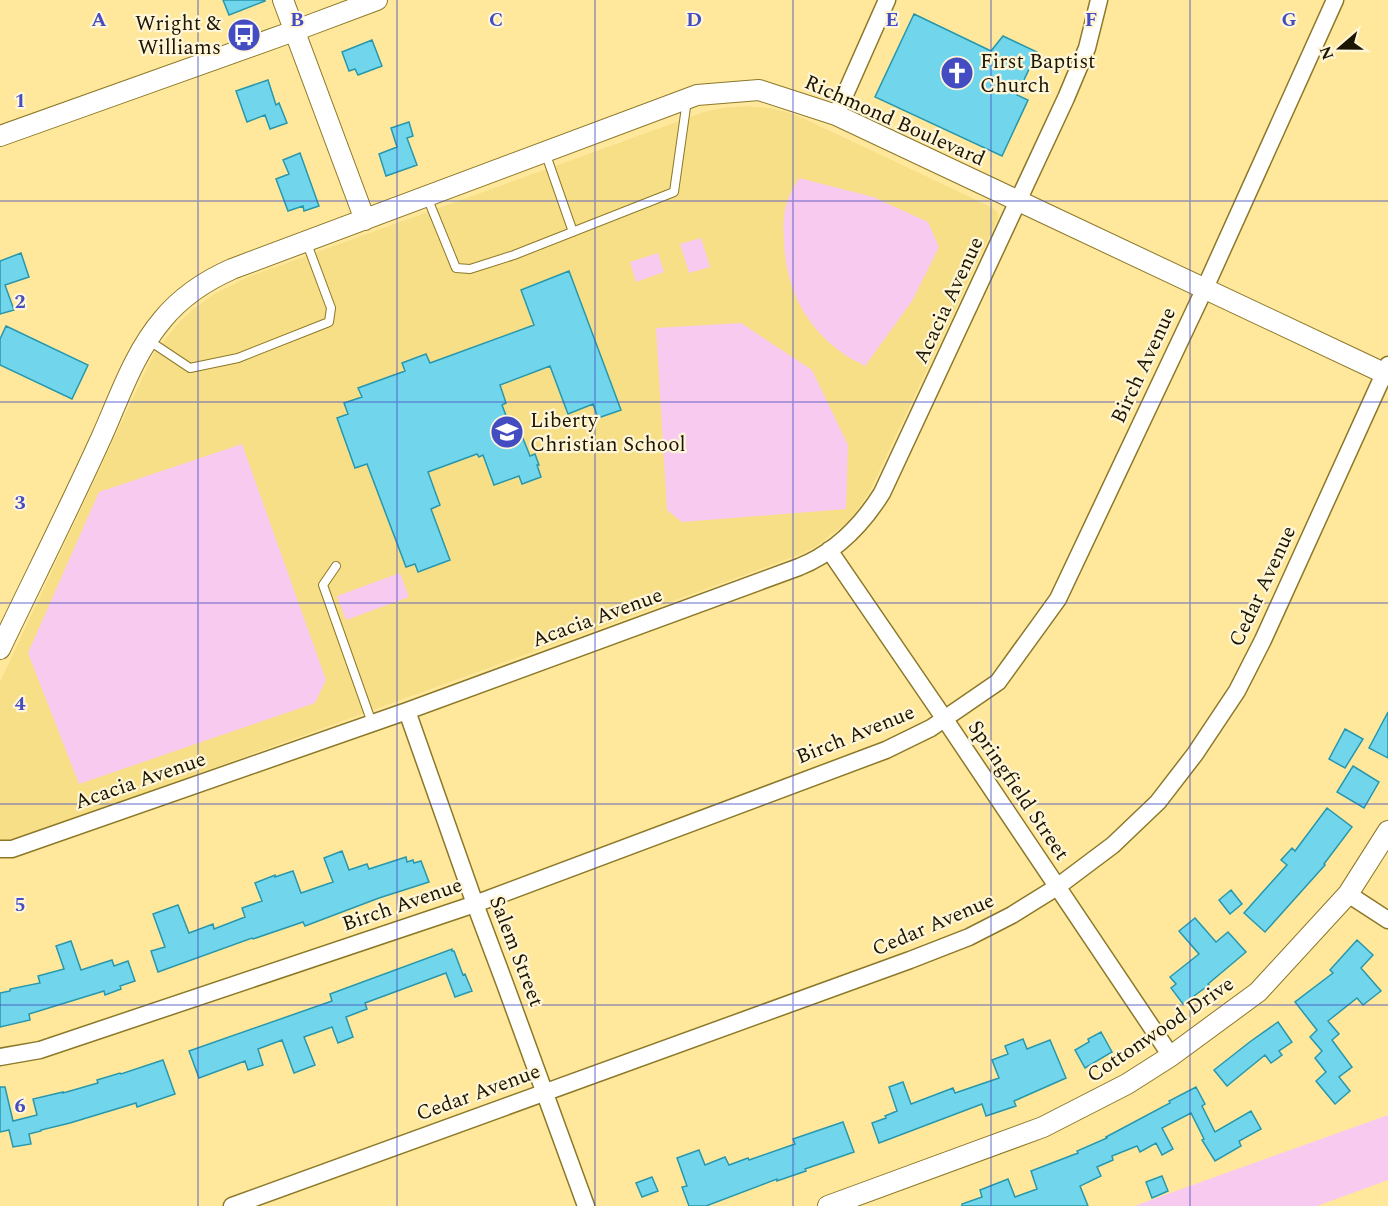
<svg xmlns="http://www.w3.org/2000/svg" width="1388" height="1206" font-family="Spectral,serif">
<rect width="100%" height="100%" fill="#ffe89b"/>
<path fill="#f7df88" d="M745,106L769,108L787,112L805,119L993,208L998,213V218L869,493L858,509L847,523L815,547L799,555L13,841L0,844V682L154,353L180,321L195,308L214,294L248,277L704,112L723,108Z"/>
<path fill="#f9caef" d="M799,178L873,197L928,222L939,247L912,301L865,366C857,361 848,358 841,352C804,325 785,286 784,240C783,227 783,212 788,199C791,192 795,185 799,178Z
M701,238L710,267L689,273L680,244Z
M658,253L664,272L636,282L630,262Z
M741,323L812,370L848,445L846,509L682,522L667,510L656,328Z
M242,444L326,680L315,703L79,784L28,653L99,492Z
M400,573L409,597L346,620L337,596Z
M1388,1115V1180L1317,1206H1134Z"/>
<path fill="#71d6ec" stroke="#2897ac" stroke-width="1.5" d="M223,0H265V1L229,15Z
M914,14L991,51L1003,36L1037,52L1017,95L1028,100L1002,156L875,97Z
M372,40L382,66L358,75L355,69L349,71L342,52Z
M268,80L276,105L279,103L287,123L270,129L265,115L247,122L236,91Z
M409,122L413,136L407,138L417,165L386,176L379,154L397,147L391,128Z
M300,153L319,206L304,211L303,206L288,211L276,179L289,174L283,160Z
M21,253L29,277L5,285L14,310L0,314V261Z
M569,271L621,410L598,418L593,404L568,414L550,366L500,385L506,403L502,405L515,439L522,436L530,456L535,454L539,465H537L541,477L522,484L519,476L494,485L483,455L479,457L477,454L428,472L440,505L431,509L450,560L418,572L415,564L406,567L367,464L355,468L337,418L348,414L344,403L362,397L358,388L405,371L402,363L426,354L430,363L534,325L521,290Z
M6,326L88,365L72,399L0,365V339Z
M1388,712V758L1369,748Z
M1345,729L1363,739L1345,768L1329,759Z
M1353,766L1379,782L1364,808L1337,792Z
M1327,808L1352,827L1324,864L1325,865L1265,932L1244,913L1287,865L1281,860L1292,848L1295,851Z
M342,851L349,870L367,864L369,869L406,857L407,862L413,860L414,863L421,861L429,882L379,898L305,926L303,922L253,939L252,938L158,972L151,951L165,947L153,914L178,905L189,933L213,924L214,929L245,917L242,908L262,901L255,883L275,875V877L293,871L301,893L333,882L324,858Z
M1231,890L1242,904L1230,914L1219,900Z
M1195,918L1216,942L1228,932L1246,952L1208,984L1209,985L1183,1004L1171,988L1176,984L1170,977L1199,954L1179,931Z
M1357,940L1373,955L1361,968L1381,991L1363,1005L1357,998L1328,1021L1339,1034L1332,1040L1352,1067L1339,1077L1350,1091L1335,1104L1316,1081L1326,1072L1315,1058L1322,1051L1310,1037L1317,1030L1295,1002L1333,973L1330,970Z
M71,941L81,970L112,960L114,966L128,961L135,981L120,986L121,989L105,995L104,991L29,1014L30,1020L0,1027V993L10,991V989L40,983L38,976L64,969L56,946Z
M452,949V951H454L463,975L465,974L472,991L455,997L446,973L365,1003L367,1009L346,1017L353,1037L338,1043L332,1027L304,1037L315,1065L294,1073L282,1040L258,1049L263,1065L248,1070L245,1061L199,1078L189,1051L332,1001L330,994Z
M1278,1022L1292,1042L1279,1051L1282,1055L1271,1063L1265,1055L1227,1086L1214,1070L1251,1041Z
M1101,1032L1112,1052L1085,1068L1075,1050L1089,1042L1088,1039Z
M1023,1039L1027,1049L1050,1040L1066,1078L1014,1101L1016,1106L986,1116L982,1104L879,1143L872,1123L886,1118L885,1116L897,1111L889,1087L903,1082L911,1104L953,1088L955,1093L999,1078L992,1060L1008,1054L1005,1046Z
M163,1060L175,1094L137,1107L136,1103L70,1123L41,1130V1131L29,1134L31,1144L13,1147L9,1130L0,1132V1087H5L13,1121L37,1115L33,1099L63,1092V1093L98,1083L97,1080L120,1073L121,1074Z
M1196,1087L1205,1104L1202,1106L1215,1132L1251,1111L1261,1129L1239,1141L1241,1146L1215,1161L1202,1140L1204,1139L1191,1113L1162,1128L1173,1149L1162,1155L1156,1143L1140,1152L1137,1146L1112,1156L1113,1160L1097,1167L1101,1176L1080,1186L1088,1206H962V1204L982,1197L980,1190L1008,1179L1015,1197L1037,1189L1031,1171L1078,1153L1077,1151L1107,1138L1106,1137L1170,1103L1169,1101Z
M843,1122L854,1152L805,1169L806,1171L777,1181V1179L706,1206H689L682,1187L687,1186L677,1158L699,1150L705,1165L725,1157L729,1165L748,1158L749,1160L795,1144L793,1139Z
M1162,1176L1168,1191L1152,1198L1146,1182Z
M652,1177L658,1191L642,1197L636,1183Z"/>
<g fill="none" stroke-linecap="round" stroke-linejoin="round">
<defs>
<path id="service" d="M545,152L573,232
M427,197L456,268L470,269L514,255L674,192L687,100
M148,340L190,368L238,358L329,322L331,308L306,241
M336,566L323,585L372,723"/>
<path id="minor" d="M836,115L887,0
M829,550L944,718L1171,1056
M407,711L475,904L505,984L586,1206
M0,849H12L407,711L799,567C834,553 862,525 882,493L1066,98L1087,48L1099,0
M1348,894L1388,920
M0,1057L40,1050L475,904L886,750L931,728L998,682L1058,599L1205,288L1335,0
M232,1206L910,960L969,937L1012,915L1057,887L1113,845L1158,802L1195,754L1237,691L1263,640L1388,365"/>
<path id="tertiary" d="M283,0L365,220
M0,136L294,31L377,0
M0,649C34,578 70,507 102,436C120,396 134,353 163,319C182,296 205,281 232,269L697,95L759,90L836,115L1388,375
M828,1206L1043,1127L1127,1084L1171,1056L1258,992L1348,894L1388,831"/>
</defs>
<use href="#service" stroke="#8c7829" stroke-width="10"/>
<use href="#minor" stroke="#8c7829" stroke-width="19"/>
<use href="#tertiary" stroke="#8c7829" stroke-width="22"/>
<use href="#service" stroke="#fff" stroke-width="8"/>
<use href="#minor" stroke="#fff" stroke-width="16"/>
<use href="#tertiary" stroke="#fff" stroke-width="20"/>
</g>
<path fill="none" stroke="#434cc1" stroke-width="1.5" stroke-opacity="0.55" d="M198,0V1206M397,0V1206M595,0V1206M793,0V1206M991,0V1206M1190,0V1206M0,201H1388M0,402H1388M0,603H1388M0,804H1388M0,1005H1388"/>
<defs>
<symbol id="bus-disc" viewBox="-11 -11 22 22"><circle r="9.5" fill="#434cc1" stroke="#fff6d9"/><path d="M-5-6H5V4H4V6H2V4H-2V6H-4V4H-5ZM-3.5-4V0h7V-4ZM-3.5 1.2v1.5H-2V1.2ZM2 1.2v1.5H3.5V1.2Z" fill="#fff"/></symbol>
<symbol id="church-disc" viewBox="-11 -11 22 22"><circle r="9.5" fill="#434cc1" stroke="#fff6d9"/><path d="M-1.2-6h2.4v3.5h3.3v2.4h-3.3V6h-2.4V-.1h-3.3v-2.4h3.3Z" fill="#fff"/></symbol>
<symbol id="school-disc" viewBox="-11 -11 22 22"><circle r="9.5" fill="#434cc1" stroke="#fff6d9"/><path d="M0-5L7-2L0 1L-7-2ZM-4 1L0 2.5L4 1V4Q0 6-4 4Z" fill="#fff"/></symbol>
</defs>
<g fill-rule="evenodd">
<use href="#bus-disc" x="225" y="16" width="38" height="38"/>
<use href="#church-disc" x="938" y="54" width="38" height="38"/>
<use href="#school-disc" x="488" y="413" width="38" height="38"/>
</g>
<g text-anchor="middle" stroke-width="4.5" stroke-linejoin="round" paint-order="stroke">
<g font-size="21" fill="#1c1601" stroke="#fff6d9" text-anchor="start">
<text x="221" y="30" text-anchor="end">Wright &amp;<tspan x="221" dy="24">Williams</tspan></text>
<text x="980" y="68">First Baptist<tspan x="980" dy="24">Church</tspan></text>
<text x="530" y="427">Liberty<tspan x="530" dy="24">Christian School</tspan></text>
</g>
<g font-size="21" fill="#1c1601" stroke="#fff6d9">
<text transform="translate(895 120) rotate(24)" y="7">Richmond Boulevard</text>
<text transform="translate(948 300) rotate(-65)" y="7">Acacia Avenue</text>
<text transform="translate(1143 365) rotate(-65)" y="7">Birch Avenue</text>
<text transform="translate(1262 586) rotate(-65)" y="7">Cedar Avenue</text>
<text transform="translate(597 617) rotate(-20)" y="7">Acacia Avenue</text>
<text transform="translate(855 734) rotate(-22)" y="7">Birch Avenue</text>
<text transform="translate(140 780) rotate(-19)" y="7">Acacia Avenue</text>
<text transform="translate(1019 790) rotate(56)" y="7">Springfield Street</text>
<text transform="translate(402 904) rotate(-19)" y="7">Birch Avenue</text>
<text transform="translate(933 924) rotate(-23)" y="7">Cedar Avenue</text>
<text transform="translate(517 951) rotate(69)" y="7">Salem Street</text>
<text transform="translate(1160 1029) rotate(-34)" y="7">Cottonwood Drive</text>
<text transform="translate(478 1092) rotate(-20)" y="7">Cedar Avenue</text>
</g>
</g>
<g font-size="20" text-anchor="middle" font-weight="bold" fill="#434cc1" stroke="#fff6d9" stroke-width="4.5" stroke-linejoin="round" paint-order="stroke">
<text x="99" y="26">A</text>
<text x="297" y="26">B</text>
<text x="496" y="26">C</text>
<text x="694" y="26">D</text>
<text x="892" y="26">E</text>
<text x="1091" y="26">F</text>
<text x="1289" y="26">G</text>
<text x="20" y="107">1</text>
<text x="20" y="308">2</text>
<text x="20" y="509">3</text>
<text x="20" y="710">4</text>
<text x="20" y="911">5</text>
<text x="20" y="1112">6</text>
</g>
<g transform="translate(1340 48) rotate(250)" stroke="#fff6d9" stroke-width="4.5" paint-order="stroke">
<path d="M0-4.5L10 22L0 15L-10 22Z" fill="#1c1601"/>
<text y="-9" font-size="16" font-weight="bold" text-anchor="middle" fill="#1c1601">N</text>
</g>
</svg>
